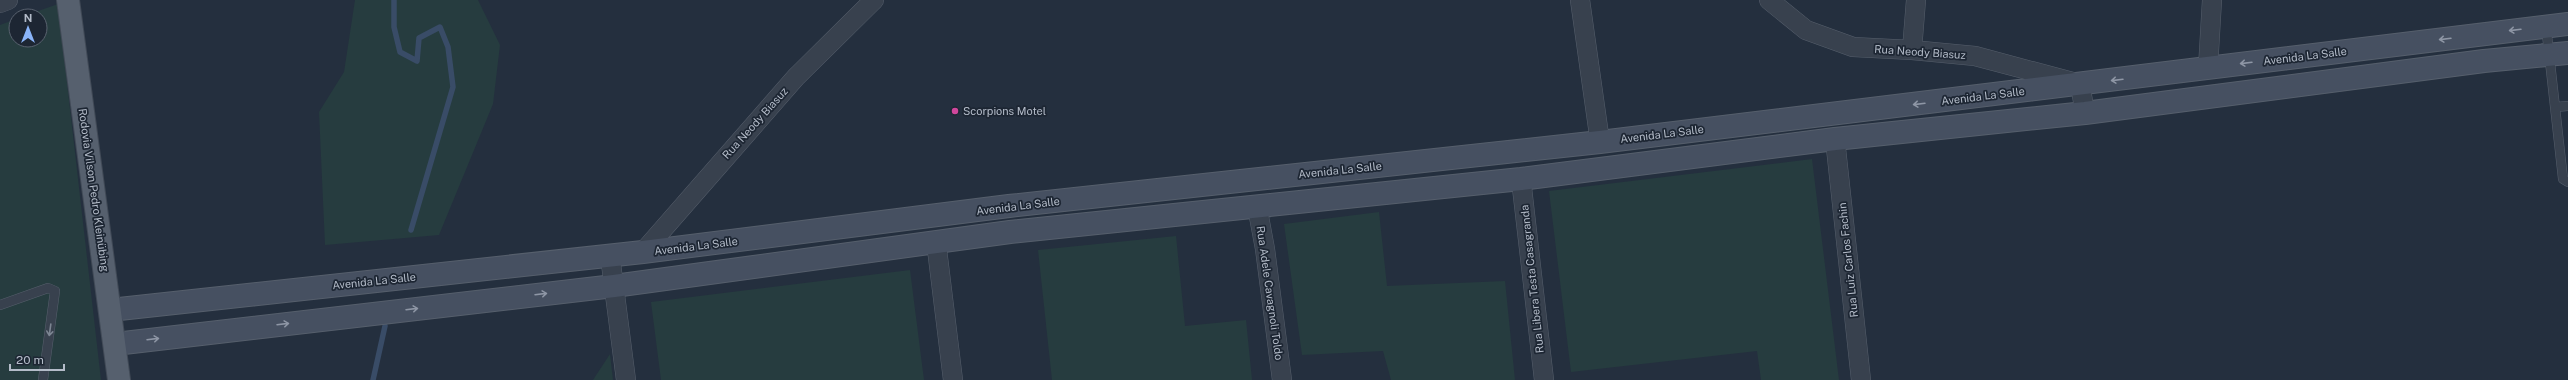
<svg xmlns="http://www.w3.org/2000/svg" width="2568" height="380" font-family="'Public Sans',sans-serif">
<rect width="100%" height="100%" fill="#242f3e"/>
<path fill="#263c3f" d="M355,0H478L500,45L493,104L439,235L325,245L319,112L344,72Z
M58,4L101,380H0V25L16,19V40H40V16H24Z
M1812,159L1839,380H1761L1757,351L1571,372L1549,191Z
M1379,212L1387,286L1505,281L1515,380H1391L1383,351L1302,355L1284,224Z
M1176,236L1185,326L1246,320L1252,380H1052L1038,250Z
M910,270L924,380H661L651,302Z
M610,354L613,380H593Z"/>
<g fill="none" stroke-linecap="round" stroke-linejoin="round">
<path stroke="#394c67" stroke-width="5.5" d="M394,0V27L400,52L417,61L419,38L440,27L448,47L453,87L411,230
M373,380L385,326"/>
<defs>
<path id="lane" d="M2546,26L2563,179L2568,182
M2556,107L2568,106
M0,305L48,288L55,291L43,380"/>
<path id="street" d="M1580,0L1600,142
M1769,0L1806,30L1853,47L1912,50L1975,56L2080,84L2085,113
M0,3L8,0
M1912,50L1916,0
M2208,68L2212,0
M1835,139L1861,380
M1521,179L1544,380
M1257,206L1265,249L1282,380
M936,241L953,380
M643,252L796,77L874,0
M610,256L626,380"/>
<path id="secondary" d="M110,310L643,252L1009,206L1600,142L2568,24
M115,344L614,286L1010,232L1521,179L1835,139L2085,113L2484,61L2568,53"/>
<path id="primary" d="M68,0L119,380"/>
</defs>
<use href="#lane" stroke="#565f6c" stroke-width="10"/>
<use href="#street" stroke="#565f6c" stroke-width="20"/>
<use href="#secondary" stroke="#565f6c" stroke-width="24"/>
<use href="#primary" stroke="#414a57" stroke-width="24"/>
<use href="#lane" stroke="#38414e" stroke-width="9"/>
<use href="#street" stroke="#38414e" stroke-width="19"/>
<use href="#secondary" stroke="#465061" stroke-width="22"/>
<use href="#primary" stroke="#56606e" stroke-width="22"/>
</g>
<defs><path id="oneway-shaft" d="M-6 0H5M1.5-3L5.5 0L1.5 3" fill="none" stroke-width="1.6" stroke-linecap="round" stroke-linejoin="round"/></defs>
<g stroke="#8e96a5">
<use href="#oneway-shaft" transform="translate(2515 30) rotate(173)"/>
<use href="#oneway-shaft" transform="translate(2445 39) rotate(173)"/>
<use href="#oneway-shaft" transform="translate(2246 63) rotate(173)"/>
<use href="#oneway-shaft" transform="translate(2117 80) rotate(173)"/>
<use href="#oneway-shaft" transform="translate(1919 104) rotate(173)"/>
<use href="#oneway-shaft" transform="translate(541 294) rotate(-7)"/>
<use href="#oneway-shaft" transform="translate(412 309) rotate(-7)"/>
<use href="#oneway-shaft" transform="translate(283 324) rotate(-7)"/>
<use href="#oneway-shaft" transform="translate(153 339) rotate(-7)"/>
</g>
<use stroke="#7c8592" href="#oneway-shaft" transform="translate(50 330) rotate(98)"/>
<circle fill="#d1479c" stroke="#1d2633" stroke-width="1.5" cx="955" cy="111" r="4"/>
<g text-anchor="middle" stroke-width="3.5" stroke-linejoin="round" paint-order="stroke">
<g font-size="11" fill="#b4bcc9" stroke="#1d2633">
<text transform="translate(1920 52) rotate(4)" y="4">Rua Neody Biasuz</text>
<text transform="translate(2305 56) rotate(-7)" y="4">Avenida La Salle</text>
<text transform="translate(1983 96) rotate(-7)" y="4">Avenida La Salle</text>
<text transform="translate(755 123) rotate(-48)" y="4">Rua Neody Biasuz</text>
<text transform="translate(1662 134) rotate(-7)" y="4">Avenida La Salle</text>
<text transform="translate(1340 170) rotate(-6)" y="4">Avenida La Salle</text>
<text transform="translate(94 190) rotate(82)" y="4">Rodovia Vilson Pedro Kleinübing</text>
<text transform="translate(1018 206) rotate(-7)" y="4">Avenida La Salle</text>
<text transform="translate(696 246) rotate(-7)" y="4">Avenida La Salle</text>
<text transform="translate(1848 260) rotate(-96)" y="4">Rua Luiz Carlos Fachin</text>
<text transform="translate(1532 279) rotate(-96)" y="4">Rua Libera Testa Casagranda</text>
<text transform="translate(374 281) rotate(-6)" y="4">Avenida La Salle</text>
<text transform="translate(1270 293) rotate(82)" y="4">Rua Adele Cavagnoli Toldo</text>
</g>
<g font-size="11" fill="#b4bcc9" stroke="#1d2633" text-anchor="start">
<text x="963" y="115">Scorpions Motel</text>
</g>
</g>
<g transform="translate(28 28)"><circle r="19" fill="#1d2633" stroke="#59626f"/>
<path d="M0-3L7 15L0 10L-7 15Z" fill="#8ab4f8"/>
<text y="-6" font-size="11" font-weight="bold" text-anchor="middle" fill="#b4bcc9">N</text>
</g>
<path d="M10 364v6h54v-6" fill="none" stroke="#b4bcc9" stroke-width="2"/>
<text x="16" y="364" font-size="12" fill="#b4bcc9" stroke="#1d2633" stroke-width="3" paint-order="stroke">20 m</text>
</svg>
